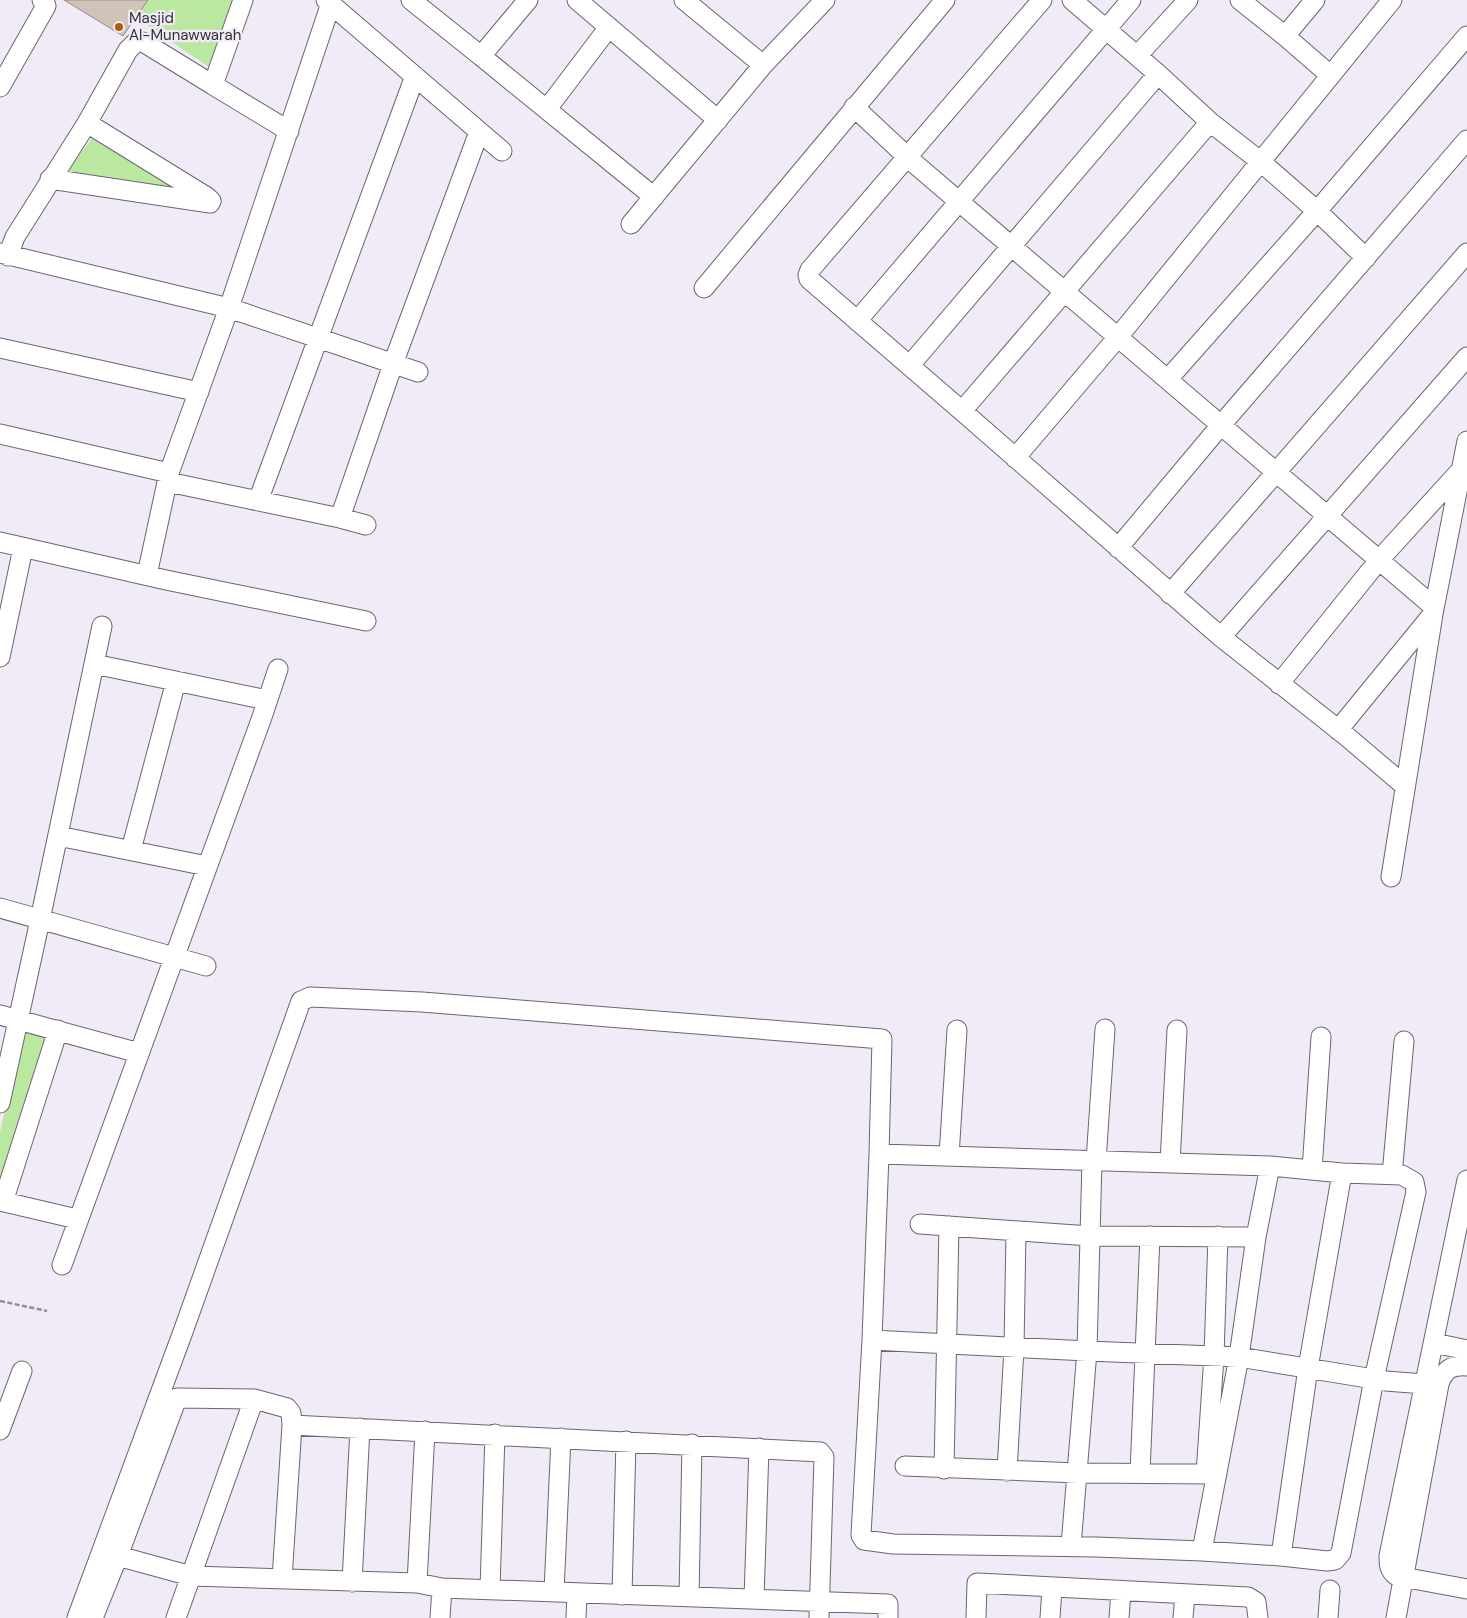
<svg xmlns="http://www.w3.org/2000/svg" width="1467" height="1618" font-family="'DM Sans',sans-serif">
<rect width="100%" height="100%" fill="#f1eaf7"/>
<path fill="#bbe8a0" d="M147,0H236L209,67L136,18Z
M93,137L192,195L65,174Z
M23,1026L50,1033L0,1184V1132Z"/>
<path fill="#d0c3ba" stroke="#998d85" d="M64,0H148L123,36Z"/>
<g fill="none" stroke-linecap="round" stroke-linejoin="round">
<defs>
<path id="minor" d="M326,0L502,151
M411,0L481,56L528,0
M577,0L718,120
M684,0L763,65
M1042,0L810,270L808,275L809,279L962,411L1221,637L1345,735L1405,786
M1072,0L1158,74L1210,122L1260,161L1317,211L1366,258
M1240,0L1285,36L1330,75
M1285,36L1315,0
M481,56L654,197
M1137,56L1188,0
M213,85L289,131
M0,87L46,6L45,3L42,0
M854,107L915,164L1434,607
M547,109L609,27
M50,179L210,203L211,201L207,197L87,123
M631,224L763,65L825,0
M0,253L229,308L418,372
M8,256L15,237L87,123L128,50L137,41L143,42L213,85L243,0
M704,288L945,0
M857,321L1131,0
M0,348L199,392
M910,365L1158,74
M1168,379L1317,211L1467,36
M962,411L1210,122
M0,434L169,473
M1015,458L1118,337L1392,0
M168,482L340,518L366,525
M258,501L415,76
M340,518L393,364L479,132
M0,542L166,580L366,621
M1118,548L1221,425L1467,140
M147,575L169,473L229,308L331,3
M1170,594L1467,253
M1221,637L1467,357
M0,657L23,548
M94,664L267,700
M1279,684L1379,560L1461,470
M1338,730L1432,615
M58,836L207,866
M131,850L176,681
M1391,877L1433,614L1467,441
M0,908L206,966
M0,1015L139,1053
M0,1103L40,920L102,626
M879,1154L1270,1166L1342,1173L1402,1175L1414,1182L1416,1192L1374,1379L1341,1553L1335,1560L1327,1561L1281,1556L1202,1551L1096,1547L893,1544L864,1540L861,1535L872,1340Z
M949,1156L957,1030
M1096,1161L1105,1029
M1170,1163L1177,1030
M1312,1170L1321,1037
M1392,1175L1404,1041
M1467,1180L1389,1556C1389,1564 1389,1571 1397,1576L1467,1589
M0,1201L77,1219
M3,1202L58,1030
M920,1224L1090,1236L1256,1237
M62,1265L262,717L278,669
M872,1340L1087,1351L1239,1357L1386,1381L1424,1384
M1434,1343L1467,1350
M0,1430L22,1371
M905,1466L1078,1473L1217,1474
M944,1469L949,1226
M1007,1471L1014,1348L1016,1231
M1140,1473L1150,1236
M1206,1474L1214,1356L1218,1236
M1071,1546L1087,1351L1092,1161
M1202,1551L1239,1357L1256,1237L1270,1166
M118,1556L177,1398L254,1399L287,1408L291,1413L292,1425L820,1452L824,1457L819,1618
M1281,1556L1308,1368L1342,1173
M282,1579L292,1425
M352,1582L360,1428
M417,1583L425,1431
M490,1589L495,1434
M554,1592L561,1438
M622,1595L626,1441
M689,1597L692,1444
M754,1599L759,1448
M77,1618L184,1329L301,1001L310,997L422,1002L882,1039L879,1154
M93,1618L118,1556L191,1576L417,1583L442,1588L888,1604V1618
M176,1618L254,1399
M440,1618L442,1588
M576,1618L577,1593
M976,1618L977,1583L1248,1597L1256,1602L1258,1618
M1050,1618L1052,1588
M1119,1618L1121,1591
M1183,1618L1185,1595
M1328,1618L1330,1590
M1396,1618L1439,1384C1444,1369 1452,1365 1467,1366"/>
</defs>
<use href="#minor" stroke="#6b6570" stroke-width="21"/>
<path stroke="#928d96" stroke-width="2.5" stroke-dasharray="5 2.5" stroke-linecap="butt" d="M0,1301L47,1311"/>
<use href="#minor" stroke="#fff" stroke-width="19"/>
</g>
<circle fill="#b75a08" stroke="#f1eaf7" stroke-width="2" cx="119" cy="27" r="5"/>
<g text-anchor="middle" stroke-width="4.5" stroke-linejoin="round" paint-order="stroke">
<g font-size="15" fill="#343136" stroke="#f1eaf7" text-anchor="start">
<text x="129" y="23">Masjid<tspan x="129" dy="17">Al-Munawwarah</tspan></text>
</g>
</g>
</svg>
